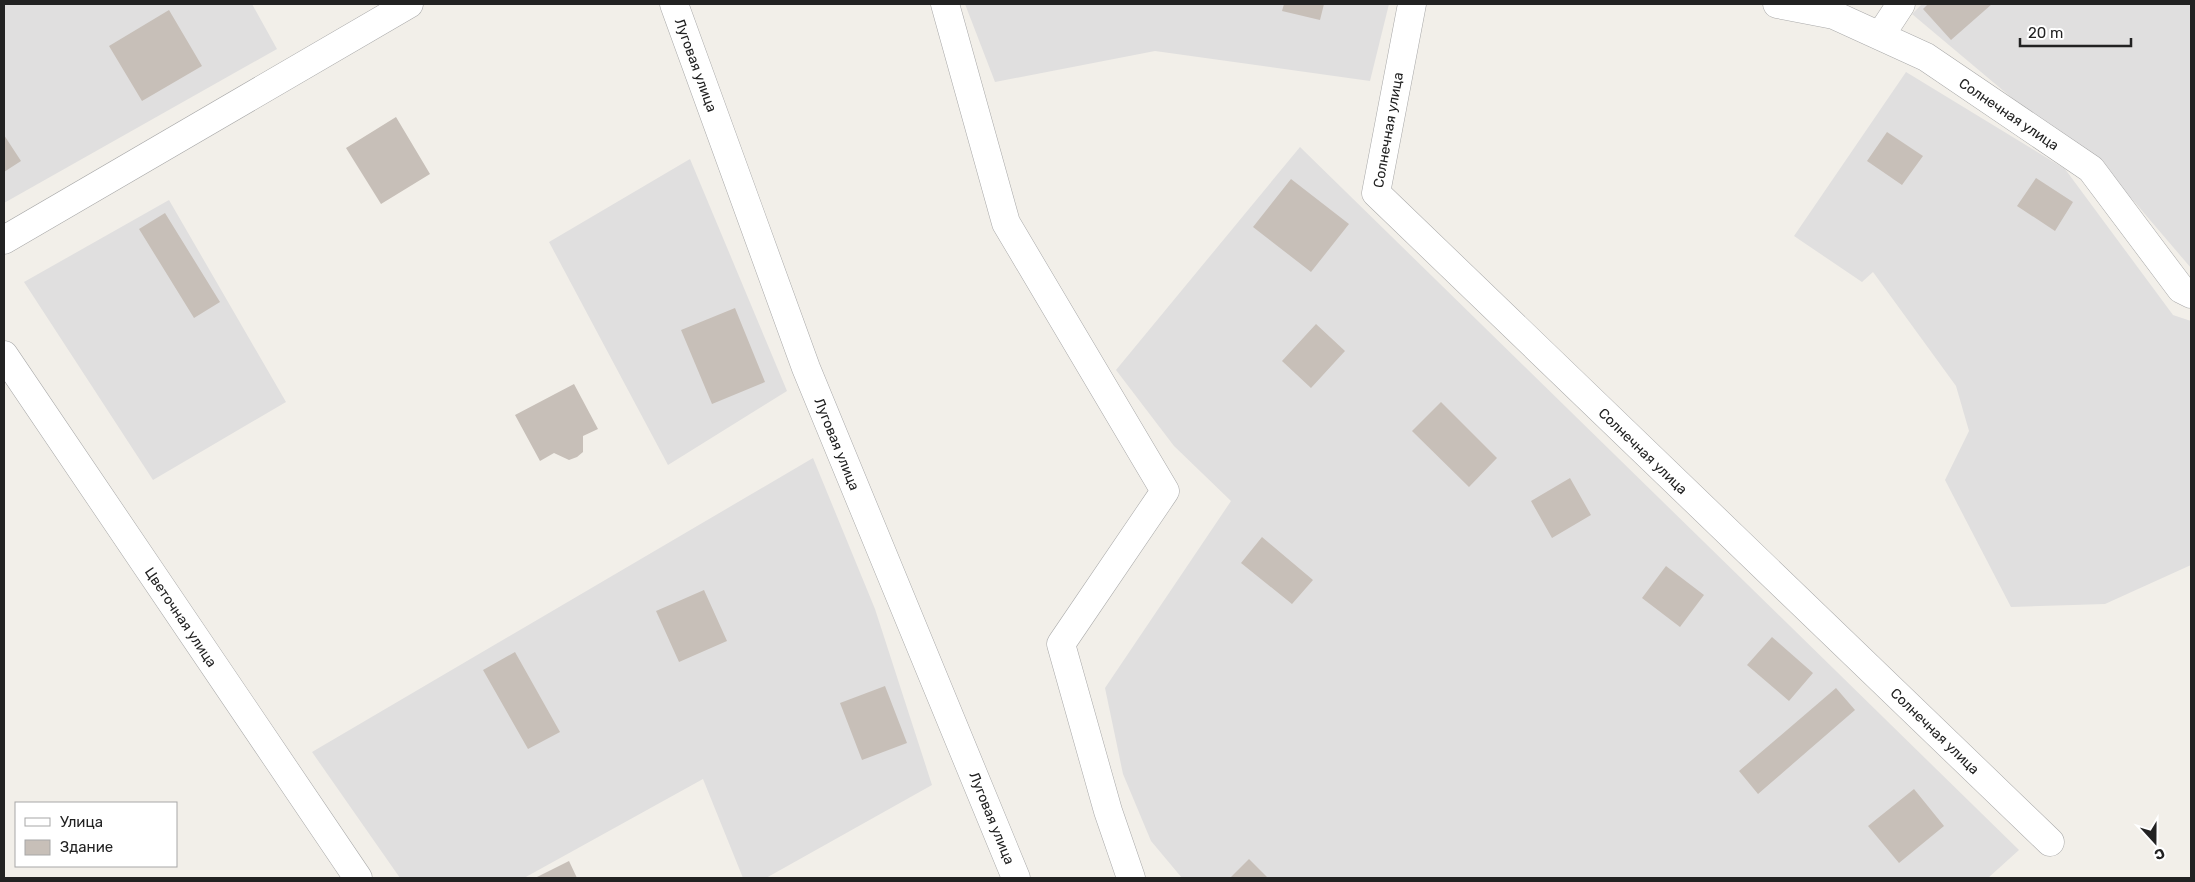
<svg xmlns="http://www.w3.org/2000/svg" width="2195" height="882" font-family="Rubik,sans-serif">
<rect width="100%" height="100%" fill="#f2efe9"/>
<path fill="#e0dfdf" d="M4,4H252L277,49L4,203Z
M965,4H1389L1370,81L1155,51L995,82Z
M1922,4H2191V268L2132,199L1912,14Z
M1906,72L2065,169L2173,315L2191,321V565L2105,604L2011,607L1945,480L1969,431L1956,386L1873,272L1862,282L1794,236Z
M1300,147L2019,850L1988,878H1182L1151,841L1123,774L1105,688L1231,501L1174,446L1116,370Z
M690,159L787,391L668,465L549,242Z
M169,200L286,402L153,480L24,282Z
M813,458L875,609L932,785L766,878H743L703,779L524,878H400L312,752Z"/>
<path fill="#c7bfb8" d="M1284,4H1324L1320,20L1282,11Z
M1928,4H1992L1951,40L1923,9Z
M169,10L202,66L142,101L109,46Z
M396,117L430,174L381,204L346,148Z
M1887,132L1923,156L1902,185L1867,161Z
M4,135L21,161L4,172Z
M2036,178L2073,202L2055,231L2017,206Z
M1291,179L1349,224L1311,272L1253,227Z
M165,213L220,302L194,318L139,229Z
M735,308L765,382L712,404L681,330Z
M1316,324L1345,351L1311,388L1282,361Z
M574,384L598,429L583,436V452L577,457L569,460L554,453L540,461L515,415Z
M1441,402L1497,458L1469,487L1412,431Z
M1570,478L1591,515L1552,538L1531,501Z
M1262,537L1313,580L1292,604L1241,563Z
M1666,566L1704,595L1680,627L1642,598Z
M704,590L727,641L679,662L656,611Z
M1772,637L1813,673L1789,701L1747,665Z
M515,652L560,732L528,749L483,670Z
M885,686L907,743L862,760L840,703Z
M1836,688L1855,710L1758,794L1739,771Z
M1914,789L1944,826L1899,863L1868,826Z
M1249,859L1268,878H1230Z
M569,861L577,878H535Z"/>
<g fill="none" stroke-linecap="round" stroke-linejoin="round">
<defs>
<path id="minor" d="M674,4L806,368L1016,878
M945,4L1006,223L1165,491L1061,644L1108,811L1131,878
M1412,4L1376,193L2050,842
M1777,4L1834,15L1926,57L2091,169L2181,289L2191,294
M1880,36L1901,4
M4,240L409,4
M4,355L358,878"/>
</defs>
<use href="#minor" stroke="#a9a9a9" stroke-width="29"/>
<use href="#minor" stroke="#fff" stroke-width="28"/>
</g>
<g text-anchor="middle" stroke-width="4" stroke-linejoin="round" paint-order="stroke">
<g font-size="14" fill="#222" stroke="#fff">
<text transform="translate(696 65) rotate(70)" y="5">Луговая улица</text>
<text transform="translate(2009 114) rotate(34)" y="5">Солнечная улица</text>
<text transform="translate(1388 130) rotate(-80)" y="5">Солнечная улица</text>
<text transform="translate(837 444) rotate(68)" y="5">Луговая улица</text>
<text transform="translate(1643 451) rotate(44)" y="5">Солнечная улица</text>
<text transform="translate(181 617) rotate(56)" y="5">Цветочная улица</text>
<text transform="translate(1935 731) rotate(44)" y="5">Солнечная улица</text>
<text transform="translate(992 818) rotate(68)" y="5">Луговая улица</text>
</g>
</g>
<rect width="2195" height="882" fill="none" stroke="#222222" stroke-width="10"/>
<rect x="15" y="802" width="162" height="65" fill="#ffffff" stroke="#a7a7a7"/>
<rect x="25" y="818" width="25" height="8" fill="#ffffff" stroke="#a7a7a7"/>
<text x="60" y="827" font-size="15" fill="#222222">Улица</text>
<rect x="25" y="840" width="25" height="15" fill="#c7bfb8" stroke="#a7a7a7"/>
<text x="60" y="852" font-size="15" fill="#222222">Здание</text>
<g transform="translate(2155 842) rotate(159)" stroke="#ffffff" stroke-width="4" paint-order="stroke">
<path d="M0-4L9 19L0 12L-9 19Z" fill="#222222"/>
<text y="-8" font-size="14" font-weight="bold" text-anchor="middle" fill="#222222">С</text>
</g>
<path d="M2020 38v8h111v-8" fill="none" stroke="#222222" stroke-width="2.5"/>
<text x="2028" y="38" font-size="15" fill="#222222" stroke="#ffffff" stroke-width="4" paint-order="stroke">20 m</text>
</svg>
